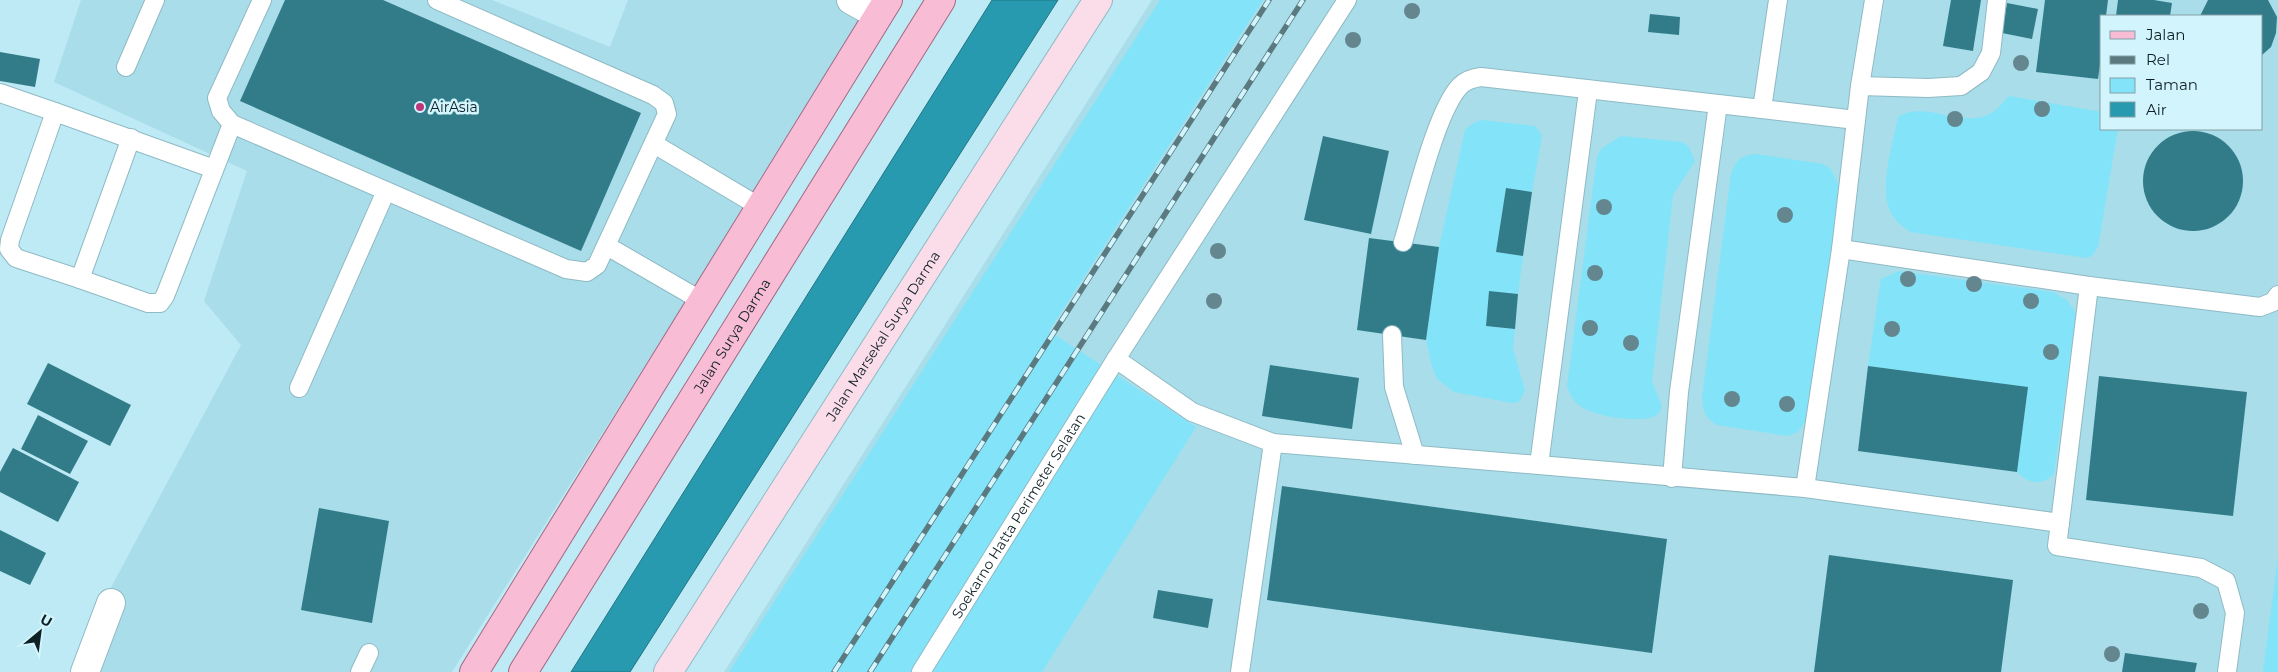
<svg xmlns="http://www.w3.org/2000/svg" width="2278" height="672" font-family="Montserrat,sans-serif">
<rect width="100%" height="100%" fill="#bdeaf4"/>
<path fill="#a8dde9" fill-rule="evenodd" d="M81,0H492L610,47L628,0H875L452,672H76L100,608L241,345L204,301L247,171L54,82Z
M1152,0H2278V672H724ZM2102,16H2262V129H2102Z"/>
<path fill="#83e4f9" d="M1160,0H1263L1049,331L1196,427L1042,672H729Z
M2009,96L2102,112V129H2118L2098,247L2093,255L2087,258L1910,232C1905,228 1899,224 1895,219C1875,195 1893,145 1898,117C1926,99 1964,131 1993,112C1999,108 2004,101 2009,96Z
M1482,120L1535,126L1542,135L1532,192L1506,188L1496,252L1523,256L1518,294L1489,292L1486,326L1515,329L1513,349L1525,390L1519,402L1512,403L1454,392L1437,379L1432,367L1426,340L1439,247L1465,130L1473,123Z
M1621,136L1682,142L1689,147L1695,161L1673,195L1652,382L1662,406C1661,408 1660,411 1659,413C1647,426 1592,416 1580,406C1573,401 1570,394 1567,386L1597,156L1602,148Z
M1756,154L1823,164L1831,169L1839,186L1810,414L1798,432L1788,436L1717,425C1705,418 1703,412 1702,397L1731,174C1736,160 1741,155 1756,154Z
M1899,271L2053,292L2067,300L2076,313L2054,474C2042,486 2029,484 2017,472L2028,387L1868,366L1881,279Z
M2278,556V672H2263Z"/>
<path fill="#289aaf" stroke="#207585" d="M992,0H1058L630,672H571Z"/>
<path fill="#327c8a" d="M285,0H383L641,113L581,251L240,101Z
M1951,0H1981L1973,51L1943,46Z
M2045,0H2108L2106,16H2102V49L2098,79L2036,72Z
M2118,0H2154L2172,3L2170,16H2116Z
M2208,0H2268L2277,17L2276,33L2271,47L2262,55V16H2200Z
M2007,3L2038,9L2032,39L2002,33Z
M1650,14L1680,17L1679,35L1648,32Z
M0,52L40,59L35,87L0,81Z
M2143 181a50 50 0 1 1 100 0a50 50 0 1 1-100 0Z
M1323,136L1389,151L1371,234L1304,220Z
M1506,188L1532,192L1523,256L1496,252Z
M1369,238L1439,247L1426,340L1357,330Z
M1489,291L1518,294L1515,329L1486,326Z
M48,363L131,405L110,446L27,404Z
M1270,365L1359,378L1352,429L1262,416Z
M1868,366L2028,387L2017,472L1858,451Z
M2099,376L2247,392L2233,516L2086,500Z
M38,415L88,441L70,474L21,449Z
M13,448L79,482L58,522L0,492V472Z
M1282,486L1667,539L1652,653L1267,600Z
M319,508L389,521L372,623L301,610Z
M0,530L46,553L30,585L0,571Z
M1829,555L2013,580L2001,672H1814Z
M1158,590L1213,599L1208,628L1153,618Z
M2125,653L2197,663L2195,672H2122Z"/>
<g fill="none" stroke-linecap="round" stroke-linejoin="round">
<defs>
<g id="lane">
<path d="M262,0L217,98L221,111L232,124L566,269L587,272L597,265L667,114L664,103L653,95L437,0"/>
<path d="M126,67L155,0"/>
<path d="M1860,86L1928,88L1961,86L1981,72L1991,53L1997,0"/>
<path d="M0,93L55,112"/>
<path d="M1762,109L1856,120"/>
<path d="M131,138L80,279L148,303H160L165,296L232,124"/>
<path d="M654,144L760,207"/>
<path d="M1403,242C1414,206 1436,111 1460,86C1466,80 1473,78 1481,77L1762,109L1778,0"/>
<path d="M607,246L702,301"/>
<path d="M1841,249L2089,286L2260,307L2273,302L2278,295"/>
<path d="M80,279L16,258L9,249L10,240L55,112L214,169"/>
<path d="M1392,335L1394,387L1415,455"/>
<path d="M1116,359L1192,412L1273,443L1539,465L1588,91"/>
<path d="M299,388L386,191"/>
<path d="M1539,465L1805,488L2060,523L2057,546L2201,568L2226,581L2235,613L2227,672"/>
<path d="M1672,478L1679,392L1718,104"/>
<path d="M1805,488L1841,249L1860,86L1874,0"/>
<path d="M2060,523L2089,286"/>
<path d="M360,672L369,653"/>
<path id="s1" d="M921,672L1116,359L1347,0"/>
<path d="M1240,672L1273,443"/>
</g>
<path id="street" d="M851,0L878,15
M85,672L111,603"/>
<g id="secondary">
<path id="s2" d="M668,672L1098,0"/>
</g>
<g id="primary">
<path d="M474,672L888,0"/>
<path id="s3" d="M523,672L941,0"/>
</g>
</defs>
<use href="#lane" stroke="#8fbac4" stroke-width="20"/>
<use href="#street" stroke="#8fbac4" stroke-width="30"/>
<use href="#secondary" stroke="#8fbac4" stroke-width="30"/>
<use href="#primary" stroke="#a36884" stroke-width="30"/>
<use href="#lane" stroke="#fff" stroke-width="18"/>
<use href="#street" stroke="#fff" stroke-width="28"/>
<use href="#secondary" stroke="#fbddea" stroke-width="28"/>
<use href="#primary" stroke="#f8bcd4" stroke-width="28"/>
<defs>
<path id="rail" d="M834,672L1269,0
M870,672L1303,0"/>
</defs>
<use href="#rail" stroke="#5b797f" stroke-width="5.5"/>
<use href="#rail" stroke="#d2f5fd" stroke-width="4" stroke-dasharray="11" stroke-linecap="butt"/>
</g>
<g fill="#64868e">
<circle cx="1412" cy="11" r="8"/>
<circle cx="1353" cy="40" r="8"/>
<circle cx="2021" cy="63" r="8"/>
<circle cx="2042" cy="109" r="8"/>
<circle cx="1955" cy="119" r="8"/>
<circle cx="1604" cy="207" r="8"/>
<circle cx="1785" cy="215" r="8"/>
<circle cx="1218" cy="251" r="8"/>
<circle cx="1595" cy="273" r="8"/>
<circle cx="1908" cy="279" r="8"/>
<circle cx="1974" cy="284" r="8"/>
<circle cx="1214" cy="301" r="8"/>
<circle cx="2031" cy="301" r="8"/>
<circle cx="1590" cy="328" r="8"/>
<circle cx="1892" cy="329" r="8"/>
<circle cx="1631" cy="343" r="8"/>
<circle cx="2051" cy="352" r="8"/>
<circle cx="1732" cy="399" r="8"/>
<circle cx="1787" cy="404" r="8"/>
<circle cx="2201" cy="611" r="8"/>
<circle cx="2112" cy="654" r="8"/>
</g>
<circle fill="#bd3678" stroke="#d2f5fd" stroke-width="2" cx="420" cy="107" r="5"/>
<g text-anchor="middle" stroke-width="5" stroke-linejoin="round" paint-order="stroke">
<g font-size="14" fill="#0f2024" stroke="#d2f5fd" text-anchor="start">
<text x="430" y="112">AirAsia</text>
</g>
<g font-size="14" fill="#0f2024" stroke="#d2f5fd">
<text dy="5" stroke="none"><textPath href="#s3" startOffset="396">Jalan Surya Darma</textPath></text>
<text dy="5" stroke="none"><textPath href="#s2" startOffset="399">Jalan Marsekal Surya Darma</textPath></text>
<text dy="5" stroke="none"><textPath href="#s1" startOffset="184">Soekarno Hatta Perimeter Selatan</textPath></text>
</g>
</g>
<rect x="2100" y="15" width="162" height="115" fill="#d2f5fd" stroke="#84a0a6"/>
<rect x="2110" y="31" width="25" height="8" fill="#f8bcd4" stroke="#84a0a6"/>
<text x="2146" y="40" font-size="15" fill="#0f2024">Jalan</text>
<rect x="2110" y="56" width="25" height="8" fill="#5b797f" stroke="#84a0a6"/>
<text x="2146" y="65" font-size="15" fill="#0f2024">Rel</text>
<rect x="2110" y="78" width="25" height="15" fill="#83e4f9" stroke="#84a0a6"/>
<text x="2146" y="90" font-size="15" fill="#0f2024">Taman</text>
<rect x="2110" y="102" width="25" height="15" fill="#289aaf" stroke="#84a0a6"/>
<text x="2146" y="115" font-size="15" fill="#0f2024">Air</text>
<g transform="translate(40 632) rotate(29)" stroke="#d2f5fd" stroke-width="4" paint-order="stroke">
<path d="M0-4L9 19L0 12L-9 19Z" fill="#0f2024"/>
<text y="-8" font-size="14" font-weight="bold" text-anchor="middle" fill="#0f2024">U</text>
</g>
</svg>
